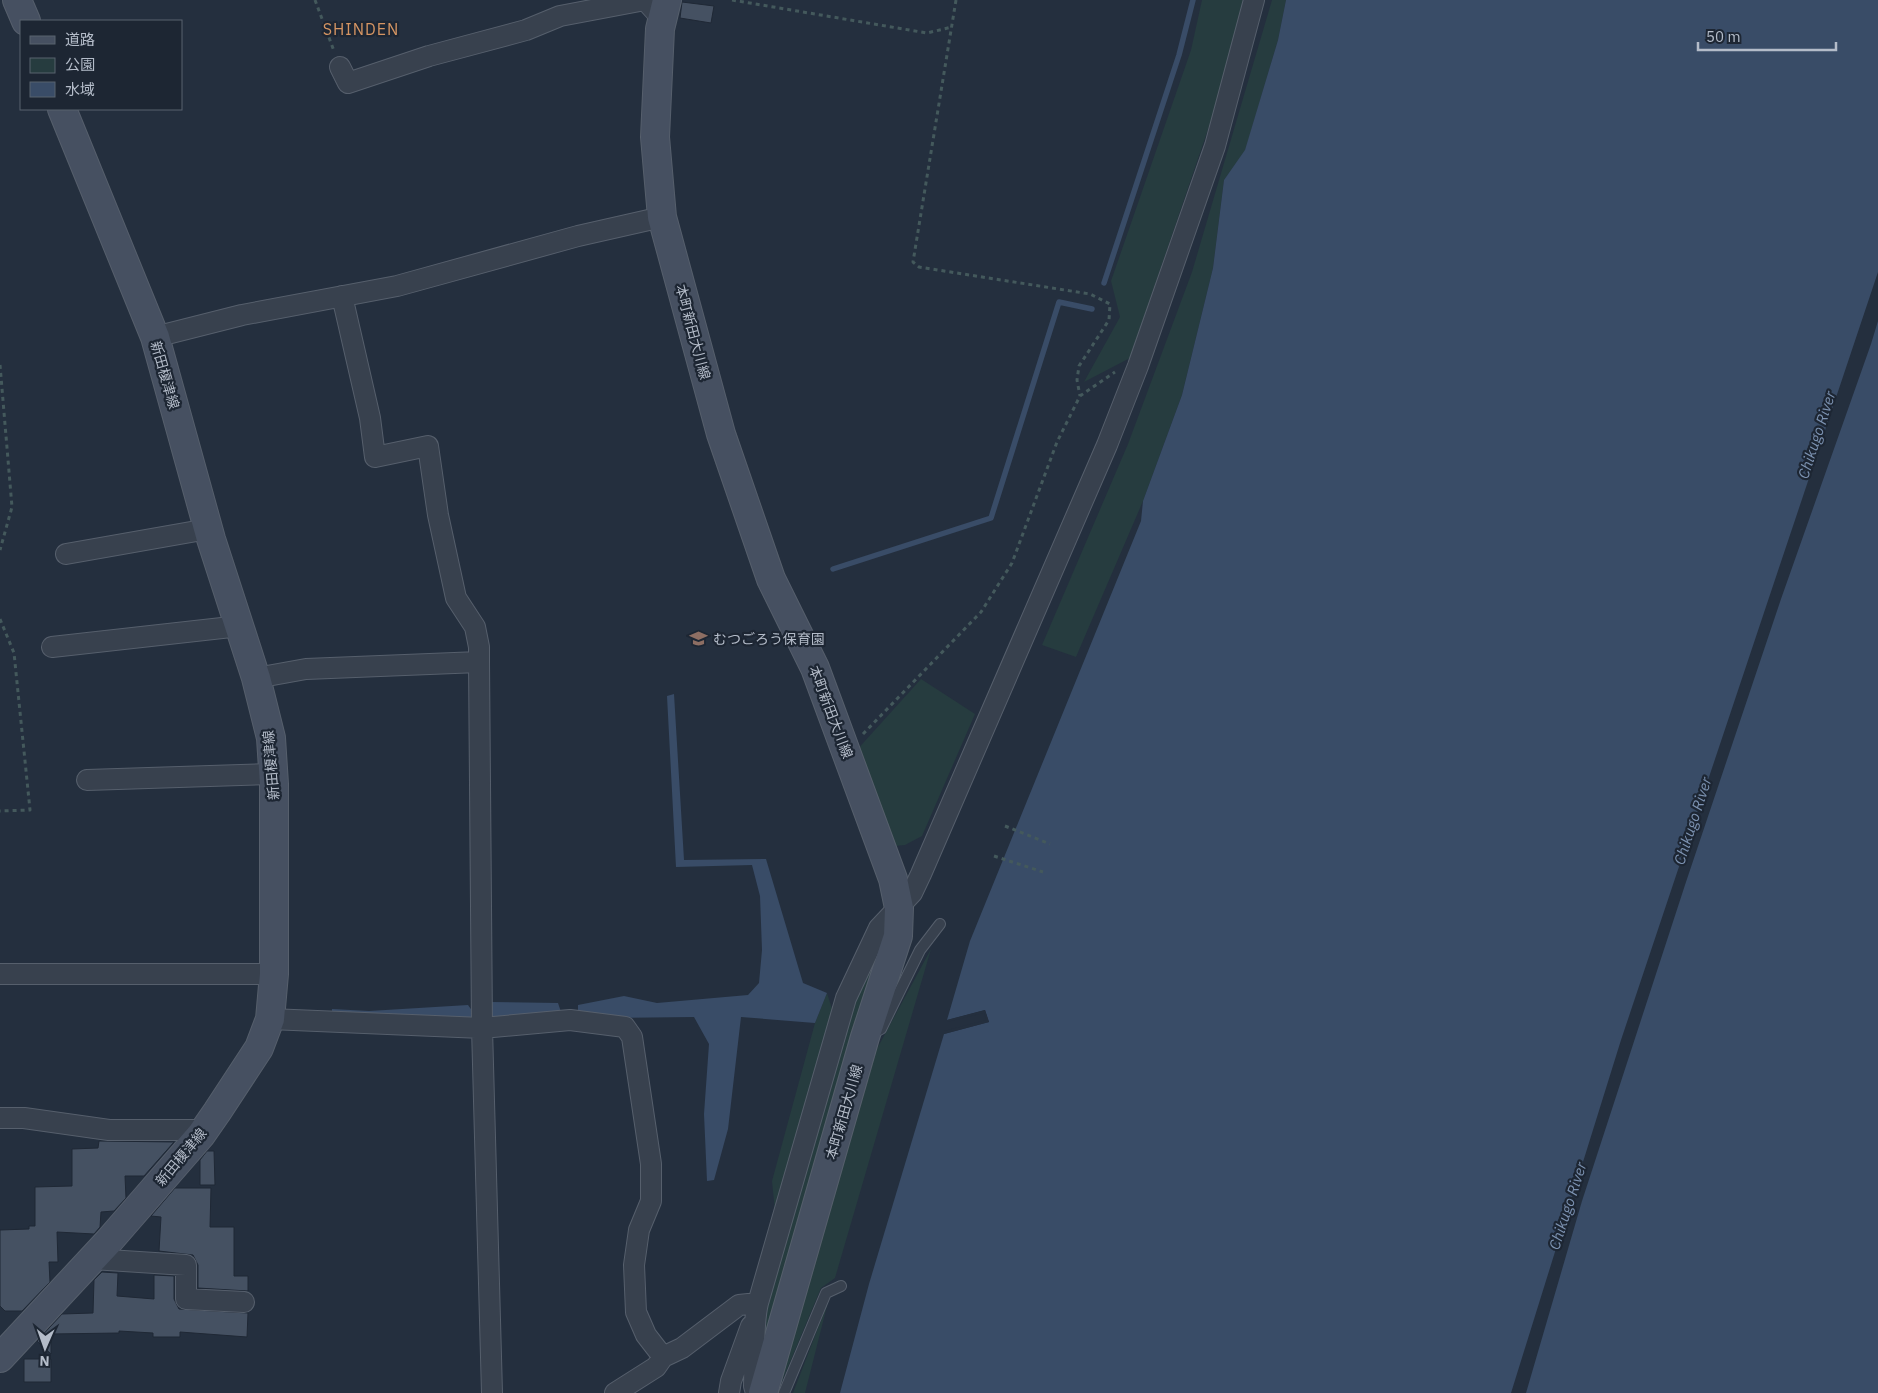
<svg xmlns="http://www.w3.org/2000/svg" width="1878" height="1393" font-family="'IBM Plex Sans','Noto Sans JP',sans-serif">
<rect width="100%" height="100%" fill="#242f3e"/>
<path fill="#263c3f" d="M1202,0H1244L1231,62L1130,358L1084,382L1120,317L1111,281L1191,50Z
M1272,0H1286L1278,40L1245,151L1224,180L1213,268L1182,395L1143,501L1076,657L1042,645L1128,444L1192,272Z
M921,679L975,714L922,836L905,845L894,846L855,752Z
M887,933L760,1375L761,1323L857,997Z
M931,949L835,1278L821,1288L777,1393L872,1058Z
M827,993L834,1015L776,1221L772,1181L815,1023Z
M828,1302L805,1393H793Z"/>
<path fill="#394c67" d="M1286,0H1878V1393H840L869,1284L944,1034L989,1022L985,1010L947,1020L970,941L1141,521L1143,501L1182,395L1213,268L1224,180L1245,150L1278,40Z
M674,694L684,860L766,859L803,983L827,993L815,1023L741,1017L728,1129L714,1180L707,1181L704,1114L709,1044L694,1017L606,1018L578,1011V1005L624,996L657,1003L748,995L759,983L762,950L760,896L752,865L676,867L667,696Z
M490,1002L558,1003L562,1015L488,1021Z
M468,1005L473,1012L468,1023L332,1022V1009L369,1011Z"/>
<path fill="#242f3e" d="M1878,272V321L1871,344L1781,599L1685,885L1582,1201L1526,1393H1511L1621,1040Z
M985,1010L989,1022L944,1034V1031L986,1020L984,1013L947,1022V1020Z"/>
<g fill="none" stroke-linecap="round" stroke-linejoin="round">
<path stroke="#394c67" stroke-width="5.5" d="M1104,283L1179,55L1193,0
M833,569L991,518L1059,302L1092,309"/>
</g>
<path fill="#455162" stroke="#1f2835" d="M682,2L714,6L711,23L680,18Z
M99,1141L174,1142L144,1176H125L126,1198L114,1211L101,1212L100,1227L94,1234L57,1232L58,1262H49L50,1282L22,1311H5L0,1306V1230L29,1229V1226H35V1187L72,1186V1149L98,1148Z
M207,1151H214L215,1185H200V1160Z
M175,1188H211L210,1227H234V1276H248V1291L198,1288V1265L193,1255L159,1251L161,1217L151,1216Z
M102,1272L118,1273L117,1296L154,1299V1275L174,1276V1299L179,1309L248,1313L247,1337L180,1332V1337H153V1333L119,1331V1333L51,1334V1354L37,1341L62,1314L93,1313L94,1280Z
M24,1359H51V1382H24Z"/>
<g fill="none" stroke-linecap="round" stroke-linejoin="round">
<defs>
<path id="lane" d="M875,1032L881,1029L920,950L940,924
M784,1393L826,1293L841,1286"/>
<path id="street" d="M340,67L348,83L429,56L526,30L560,16L645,0L663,20
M342,296L370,418L375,457L428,446L438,515L456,598L475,627L479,647V662
M155,337L242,315L397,286L578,236L662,217
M66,554L208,529
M52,647L240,626
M256,678L306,669L479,662L482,1028L492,1393
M87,780L273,774
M0,974H274
M270,1019L482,1028L570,1020L625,1027L632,1037L651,1164V1201L639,1230L634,1265L636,1312L646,1335L663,1357L656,1367L615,1393
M0,1118H24L109,1130H204
M92,1259L186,1265V1299L244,1302
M758,1303L846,998L879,928L912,893L921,874L1107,445L1138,366L1215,146L1254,0
M663,1357L682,1348L739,1305L758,1303C752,1328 755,1359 754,1386L756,1393
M729,1393L731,1381L751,1326"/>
<path id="secondary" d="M17,0L26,21
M667,0L660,29L655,137L662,217L721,434L771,579L815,668L893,879L899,908L898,936L865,1037L763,1393
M0,1358L108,1242L201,1135L217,1112L259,1048L270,1019L274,974V784L271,738L256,678L211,539L155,337L62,109"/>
</defs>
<use href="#lane" stroke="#565f6c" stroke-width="12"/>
<use href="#street" stroke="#565f6c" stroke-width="22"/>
<use href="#secondary" stroke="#565f6c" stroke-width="30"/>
<path stroke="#44595c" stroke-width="3" stroke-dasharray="4 4" stroke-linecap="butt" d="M315,0L334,51
M732,0L927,33L952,27
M956,0L913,262L919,267L1090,294L1110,304L1109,320L1079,366L1077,380L1080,396
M0,365L12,507L0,550
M0,619L14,653L30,810L0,811
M863,734L981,612L1012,563L1057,442L1080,396L1115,372
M1005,826L1050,844
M994,856L1043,872"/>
<use href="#lane" stroke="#38414e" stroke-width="10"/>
<use href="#street" stroke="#38414e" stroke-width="20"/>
<use href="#secondary" stroke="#465061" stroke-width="28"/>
</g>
<defs>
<symbol id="school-bare" viewBox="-9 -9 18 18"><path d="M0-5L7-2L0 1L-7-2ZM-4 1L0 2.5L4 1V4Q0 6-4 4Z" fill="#8d6e63" stroke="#1d2633" stroke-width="2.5" paint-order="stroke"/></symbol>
</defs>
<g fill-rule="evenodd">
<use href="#school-bare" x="686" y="626" width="25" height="25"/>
</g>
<g text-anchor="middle" stroke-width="4.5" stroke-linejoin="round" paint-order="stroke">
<g font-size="14" fill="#b4bcc9" stroke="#1d2633">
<text transform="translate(693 332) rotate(75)" y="5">本町新田大川線</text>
<text transform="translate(165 375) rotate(74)" y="5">新田榎津線</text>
<text transform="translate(831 712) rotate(69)" y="5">本町新田大川線</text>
<text transform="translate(271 765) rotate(-95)" y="5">新田榎津線</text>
<text transform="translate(844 1112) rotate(-74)" y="5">本町新田大川線</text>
<text transform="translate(181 1157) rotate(-50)" y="5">新田榎津線</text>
</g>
<g font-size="14" fill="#b4bcc9" stroke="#1d2633" text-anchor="start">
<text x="713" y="644">むつごろう保育園</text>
</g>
<g font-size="15" font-style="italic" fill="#7c92b1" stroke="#1d2633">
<text transform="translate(1817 435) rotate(-72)" y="5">Chikugo River</text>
<text transform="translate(1693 821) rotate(-72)" y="5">Chikugo River</text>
<text transform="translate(1568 1206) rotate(-72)" y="5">Chikugo River</text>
</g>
<g font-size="16" letter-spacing="1" fill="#d59563" stroke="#1d2633">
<text x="361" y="35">SHINDEN</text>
</g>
</g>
<rect x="20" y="20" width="162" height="90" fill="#1d2633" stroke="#59626f"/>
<rect x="30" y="36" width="25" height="8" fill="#465061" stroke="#59626f"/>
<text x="65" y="45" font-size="15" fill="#b4bcc9">道路</text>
<rect x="30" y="58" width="25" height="15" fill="#263c3f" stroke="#59626f"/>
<text x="65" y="70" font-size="15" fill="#b4bcc9">公園</text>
<rect x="30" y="82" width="25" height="15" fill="#394c67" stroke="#59626f"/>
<text x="65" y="95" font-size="15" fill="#b4bcc9">水域</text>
<g transform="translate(45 1348) rotate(182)" stroke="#1d2633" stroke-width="4" paint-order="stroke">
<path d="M0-4L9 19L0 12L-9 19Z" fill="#b4bcc9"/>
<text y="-8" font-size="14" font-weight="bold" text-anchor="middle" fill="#b4bcc9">N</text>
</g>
<path d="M1698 42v8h138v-8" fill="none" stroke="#b4bcc9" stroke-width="2.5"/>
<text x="1706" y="42" font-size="15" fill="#b4bcc9" stroke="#1d2633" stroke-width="4" paint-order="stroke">50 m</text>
</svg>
